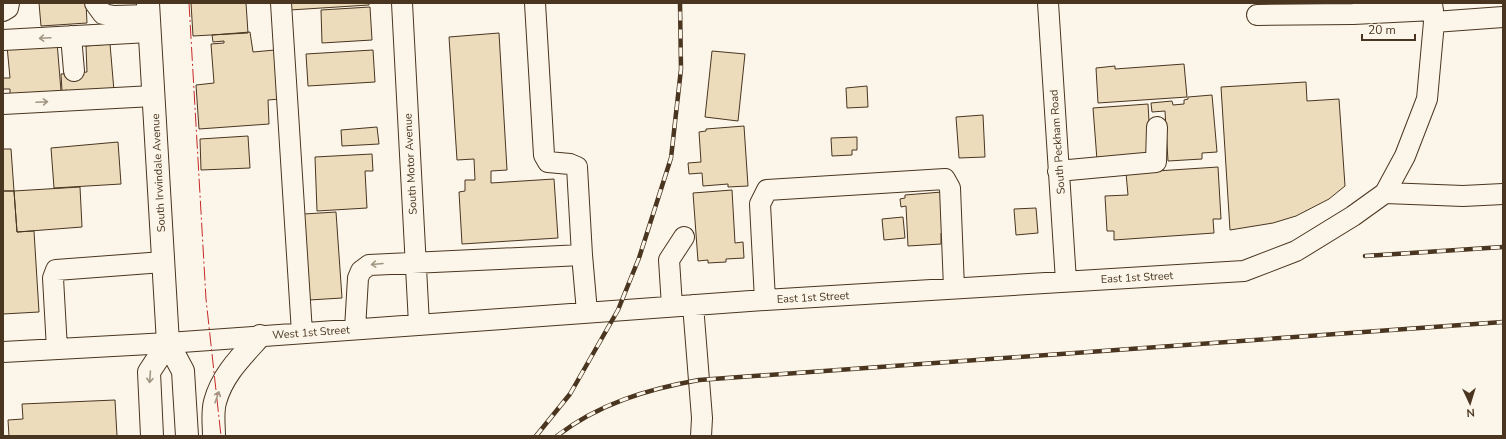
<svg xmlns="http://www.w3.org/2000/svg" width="1506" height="439" font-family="'Nunito Sans',sans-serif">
<rect width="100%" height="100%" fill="#fbf6e9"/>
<path fill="#ecdcbc" stroke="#4a3520" d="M39,3H86L87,23L41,26Z
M191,3H246L248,33L193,36Z
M289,3H369V5L290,10Z
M370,7L372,40L322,43L321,10Z
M250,32L253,52L275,50L280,99L268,100L269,124L199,129L196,85L214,83L211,44L224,43V41L213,42L212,35Z
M499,33L507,170L491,171V183L554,179L558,238L462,244L459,192L465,191V180H475L474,159L457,160L449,37Z
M57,42L61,91L10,94V89H3V78H10L7,46Z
M110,44L114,91L67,94V90L62,91L61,74L87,72L86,46Z
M373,50L375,82L308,86L306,54Z
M712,51L745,54L738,121L705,117Z
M1184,64L1187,97L1098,103L1096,68L1115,66V69Z
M1306,82L1307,101L1339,99L1345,186L1329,199L1296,216L1273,223L1230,230L1221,87Z
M867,86L868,107L847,108L846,88Z
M1212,95L1217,152L1202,153V159L1168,161L1165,111L1152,112L1151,103L1172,101L1173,105L1184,104V100L1188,99V97Z
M1148,104L1151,156L1097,160L1093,108Z
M983,115L985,157L959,158L956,117Z
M744,126L748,186L728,187V184L703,186L702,173L689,174L688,163L701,162L699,132L706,131V129Z
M377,127L379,144L342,146L341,130Z
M248,136L250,168L201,170L200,139Z
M857,137V150H852V155L832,156L831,138Z
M118,142L121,184L54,188L51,148Z
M3,149H11L14,191H3Z
M372,154L373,171H365L367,208L317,211L315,157Z
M1218,167L1221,219H1213L1214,233L1114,240V231H1107L1105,196L1128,195L1126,173Z
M80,187L82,227L17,232L14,191Z
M732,190L735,243L743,242L744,258L726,259V262L708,263V260L698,261L693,193Z
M3,191H14L17,232L34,231L39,312L3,314Z
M942,192L945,232L941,233V244L908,246L906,206L901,207L900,199L905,198V195Z
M1036,208L1038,233L1016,235L1014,209Z
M336,212L342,298L309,300L304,214Z
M903,217L905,238L884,240L882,219Z
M115,400L117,436H9L8,420L23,419L22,404Z"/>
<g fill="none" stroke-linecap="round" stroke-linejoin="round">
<defs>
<path id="minor" d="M95,3L103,14L114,16L149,15
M281,3L302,333
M402,3L419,324
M1048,3L1066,281
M3,11L8,8L9,3
M1257,15L1353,14L1433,10
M1434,22L1503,17
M71,36L74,71
M3,40L149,32
M3,104L153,96
M1058,171L1156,162L1157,127
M1385,193L1463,196L1503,194
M582,255L587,312
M765,300L760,204L767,190L945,179L950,188L954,288
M693,305L702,418L701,436
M672,306L669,260L684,237
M355,329L358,278L361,271L369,265L582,255L577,167L570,164L548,162L544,155L535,3
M57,349L53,278L56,270L163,262
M3,352L168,343L765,300L1244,271L1296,251L1353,216L1385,193L1405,156L1427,99L1434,22L1432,3"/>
<path id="major" d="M148,3L168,343L183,371L187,436
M152,436L149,372L168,343
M214,436C214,425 212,413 215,402C222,375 242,356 260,336"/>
</defs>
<use href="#minor" stroke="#4a3520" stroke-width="22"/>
<use href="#major" stroke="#4a3520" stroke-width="24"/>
<use href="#minor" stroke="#fbf6e9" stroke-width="20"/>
<use href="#major" stroke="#fbf6e9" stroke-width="22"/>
<defs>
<path id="rail" d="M1365,256L1503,247
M536,436L570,394L618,310L639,258L671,158L681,69L680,3
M557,436C598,404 648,389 699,380L1503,322"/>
</defs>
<use href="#rail" stroke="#4a3520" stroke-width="4.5"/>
<use href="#rail" stroke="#fbf6e9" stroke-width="3" stroke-dasharray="9" stroke-linecap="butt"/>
<path stroke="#c62828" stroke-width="1" stroke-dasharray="14 3 2 3" stroke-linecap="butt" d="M189,3L206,299L221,436"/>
</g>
<defs><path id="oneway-shaft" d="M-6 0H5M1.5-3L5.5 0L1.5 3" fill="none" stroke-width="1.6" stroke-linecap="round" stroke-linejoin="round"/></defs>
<g stroke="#a29684">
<use href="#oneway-shaft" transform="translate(45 38) rotate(177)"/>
<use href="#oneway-shaft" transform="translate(42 102) rotate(-3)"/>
<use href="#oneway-shaft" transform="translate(377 264) rotate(175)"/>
<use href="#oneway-shaft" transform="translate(150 377) rotate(94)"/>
<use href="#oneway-shaft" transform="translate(217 397) rotate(-71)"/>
</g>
<g text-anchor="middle" stroke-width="3" stroke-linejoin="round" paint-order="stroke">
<g font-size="11" fill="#4a3520" stroke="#fbf6e9">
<text transform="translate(1057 142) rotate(-94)" y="4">South Peckham Road</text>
<text transform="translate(410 164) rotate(-93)" y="4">South Motor Avenue</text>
<text transform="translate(158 173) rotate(-93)" y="4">South Irwindale Avenue</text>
<text transform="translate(1137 277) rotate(-3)" y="4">East 1st Street</text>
<text transform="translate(813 297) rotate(-3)" y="4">East 1st Street</text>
<text transform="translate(311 332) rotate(-4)" y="4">West 1st Street</text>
</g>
</g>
<rect width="1506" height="439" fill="none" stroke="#4a3520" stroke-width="8"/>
<g transform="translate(1470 403) rotate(176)" stroke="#fbf6e9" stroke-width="3" paint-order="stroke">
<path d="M0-3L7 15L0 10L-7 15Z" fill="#4a3520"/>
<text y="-6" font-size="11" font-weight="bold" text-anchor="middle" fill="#4a3520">N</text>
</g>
<path d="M1362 34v6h53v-6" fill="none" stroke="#4a3520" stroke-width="2"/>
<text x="1368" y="34" font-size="12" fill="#4a3520" stroke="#fbf6e9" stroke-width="3" paint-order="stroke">20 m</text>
</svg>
